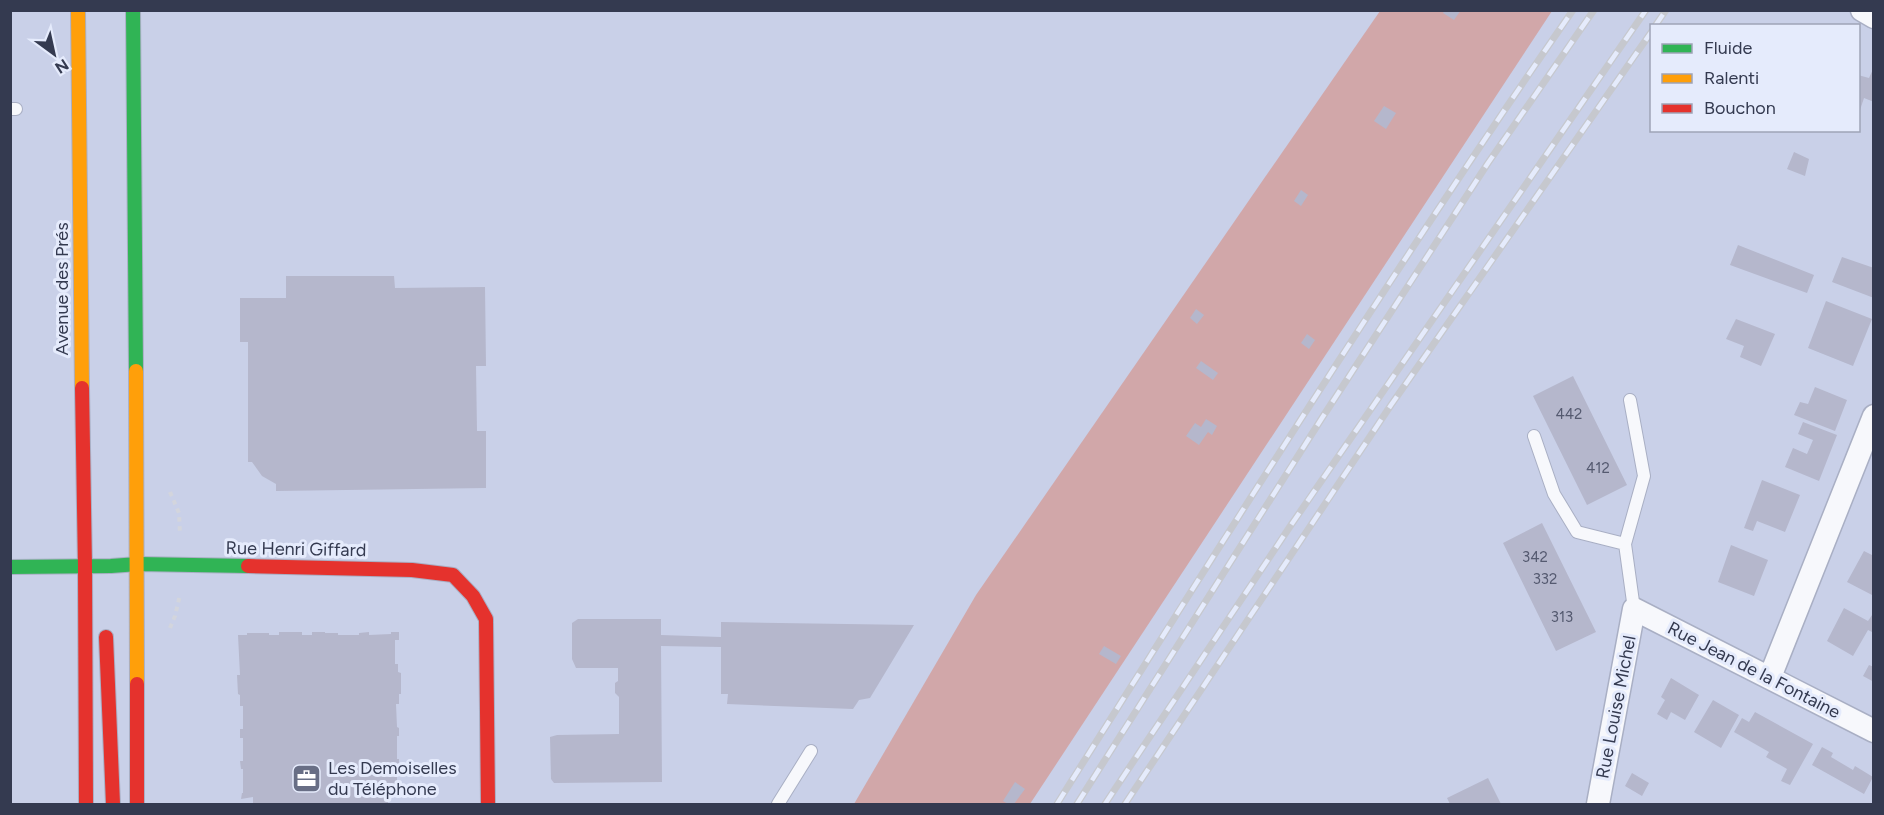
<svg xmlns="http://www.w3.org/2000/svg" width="1884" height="815" font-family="Figtree,sans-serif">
<rect width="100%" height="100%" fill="#c9d0e8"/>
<path fill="#d1a7a9" d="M1380,11H1552L1030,804H854L976,595Z"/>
<path fill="#b5b7cc" d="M1445,10H1461L1454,20L1443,13Z
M1874,67V102L1864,98L1858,116V75L1869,78Z
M1384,106L1396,113L1386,129L1374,121Z
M1794,152L1809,159L1805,176L1787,169Z
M1301,190L1308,195L1301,206L1294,201Z
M1738,245L1814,275L1807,293L1730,265Z
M1842,257L1874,268V298L1832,282Z
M286,276H394L395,288L485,287L486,366H476L477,431H486V488L276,491V484L262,476L252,462H248V342H240V298H286Z
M1826,301L1872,319L1853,366L1808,348Z
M1196,309L1204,315L1197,324L1190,318Z
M1736,319L1775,334L1761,366L1740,357L1744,346L1726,339Z
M1307,334L1315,340L1309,349L1301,343Z
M1201,361L1218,373L1213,380L1196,368Z
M1573,376L1627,485L1587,505L1533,396Z
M1815,387L1847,400L1835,431L1794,415L1800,402L1808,404Z
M1206,419L1217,426L1212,435L1208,432L1199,445L1186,436L1195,423L1201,427Z
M1803,422L1837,435L1819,481L1785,467L1793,448L1807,454L1813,440L1798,434Z
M1762,480L1800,495L1785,532L1757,521L1753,531L1744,528Z
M1542,523L1596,632L1556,651L1503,543Z
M1731,545L1768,560L1754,596L1718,582Z
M1864,551L1874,556V596L1847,582Z
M1844,608L1868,621L1874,612V633L1868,630L1853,656L1827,641Z
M578,619H661V635L721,637V622L914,625L870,698L859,700L853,709L727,704L728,694H721V647L661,646L662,782L554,783L551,779L550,737L557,735L619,734V697L615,693V683L618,681V668H576L572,659V623Z
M279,632H302V635H312V632H325V633H338V635H359V633L369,632V635L391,634V632H399V640H395V664H398V672L401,673V694H399V704H396L397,727L399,728V736H397V759H399V767H397V791H400V797H394V795H388V804H253V797L241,799L242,793H243V769H241L240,761H243V738H240V729H243V706H240V695L238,694L237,675H240L238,635H247V633H269V635H279Z
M1104,646L1121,656L1116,664L1099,654Z
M1869,665L1874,667V682L1863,676Z
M1671,678L1699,695L1685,720L1671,712L1667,720L1657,714L1665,700L1661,697Z
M1713,700L1739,715L1721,748L1694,732Z
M1755,712L1813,744L1790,785L1781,781L1787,769L1766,757L1769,752L1734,732L1742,718L1749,722Z
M1822,747L1833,753L1831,757L1853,770L1855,766L1873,777L1864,794L1812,765Z
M1632,773L1649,783L1642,796L1625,786Z
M1488,778L1501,804H1450L1447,798Z
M1015,782L1025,789L1014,804H1008L1003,801Z"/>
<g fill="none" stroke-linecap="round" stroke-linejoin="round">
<defs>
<path id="lane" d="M10,109H16
M1630,400L1644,476L1625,544L1634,609
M1534,436L1554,494L1577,532L1625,544
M778,804L811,751"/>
<path id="street" d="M1862,10L1874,17
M1770,677L1874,416
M1598,804L1634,609L1874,731"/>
<path id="fast" d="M133,10L136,371
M10,567L111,566L138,564L248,566"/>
<path id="slow" d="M78,10L82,388
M136,371L137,684"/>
<path id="jam" d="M82,388L85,567L86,804
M248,566L412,570L453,575L473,596L486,619L488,804
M106,637L113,804
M137,804V684"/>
</defs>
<use href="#lane" stroke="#a9afc4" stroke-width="14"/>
<use href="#street" stroke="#a9afc4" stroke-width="25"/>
<use href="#fast" stroke="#a9afc4" stroke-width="16"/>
<use href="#slow" stroke="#a9afc4" stroke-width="16"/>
<use href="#jam" stroke="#a9afc4" stroke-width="16"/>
<path stroke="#d3d5dd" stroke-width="4" stroke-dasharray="4.5 4.5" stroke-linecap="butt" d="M170,492L179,513L180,534
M170,628L175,616L180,595"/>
<use href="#lane" stroke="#f7f8fc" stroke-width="12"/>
<use href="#street" stroke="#f7f8fc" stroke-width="22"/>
<use href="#fast" stroke="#30b455" stroke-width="14"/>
<use href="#slow" stroke="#ff9f0a" stroke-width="14"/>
<use href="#jam" stroke="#e5322d" stroke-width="14"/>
<defs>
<path id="rail" d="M1655,26L1666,10
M1057,804C1225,537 1393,270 1573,10
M1077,804L1322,418L1488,163L1594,10
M1105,804L1291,525L1646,10
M1125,804L1391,405L1652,31"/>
</defs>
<use href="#rail" stroke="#c6c8ce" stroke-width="7"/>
<use href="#rail" stroke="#e5ebfc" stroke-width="4.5" stroke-dasharray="14" stroke-linecap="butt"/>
</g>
<defs>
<symbol id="office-square" viewBox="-11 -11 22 22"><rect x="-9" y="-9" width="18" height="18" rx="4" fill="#686e85" stroke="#e5ebfc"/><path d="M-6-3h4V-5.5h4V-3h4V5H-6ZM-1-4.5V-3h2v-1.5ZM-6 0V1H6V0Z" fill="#fff"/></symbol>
</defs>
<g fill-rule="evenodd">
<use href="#office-square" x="290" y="762" width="33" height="33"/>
</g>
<g text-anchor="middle" stroke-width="6" stroke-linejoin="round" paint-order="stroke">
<g font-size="15" fill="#555a70">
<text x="1569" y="419">442</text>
<text x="1598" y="473">412</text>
<text x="1535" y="562">342</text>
<text x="1545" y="584">332</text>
<text x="1562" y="622">313</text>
</g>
<g font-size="18" fill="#343a50" stroke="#e5ebfc">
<text transform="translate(62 289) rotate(-90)" y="6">Avenue des Prés</text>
<text transform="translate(296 549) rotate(1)" y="6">Rue Henri Giffard</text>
<text transform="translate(1754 670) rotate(27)" y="6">Rue Jean de la Fontaine</text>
<text transform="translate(1616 707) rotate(-79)" y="6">Rue Louise Michel</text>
</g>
<g font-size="18" fill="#343a50" stroke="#e5ebfc" text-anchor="start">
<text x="328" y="774">Les Demoiselles<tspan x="328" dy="21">du Téléphone</tspan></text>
</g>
</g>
<rect width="1884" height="815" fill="none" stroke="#343a50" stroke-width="24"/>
<rect x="1650" y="24" width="210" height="108" fill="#e5ebfc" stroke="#9ea4b7" stroke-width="1.5"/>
<rect x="1662" y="44" width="30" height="9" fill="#30b455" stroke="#9ea4b7" stroke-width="1.5"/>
<text x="1704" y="54" font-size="18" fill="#343a50">Fluide</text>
<rect x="1662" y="74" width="30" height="9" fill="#ff9f0a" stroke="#9ea4b7" stroke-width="1.5"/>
<text x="1704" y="84" font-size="18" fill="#343a50">Ralenti</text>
<rect x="1662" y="104" width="30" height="9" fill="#e5322d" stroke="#9ea4b7" stroke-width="1.5"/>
<text x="1704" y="114" font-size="18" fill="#343a50">Bouchon</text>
<g transform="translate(54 54) rotate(147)" stroke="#e5ebfc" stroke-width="4.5" paint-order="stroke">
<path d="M0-4.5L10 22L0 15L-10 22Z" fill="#343a50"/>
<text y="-9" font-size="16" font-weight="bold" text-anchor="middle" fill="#343a50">N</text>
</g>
</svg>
